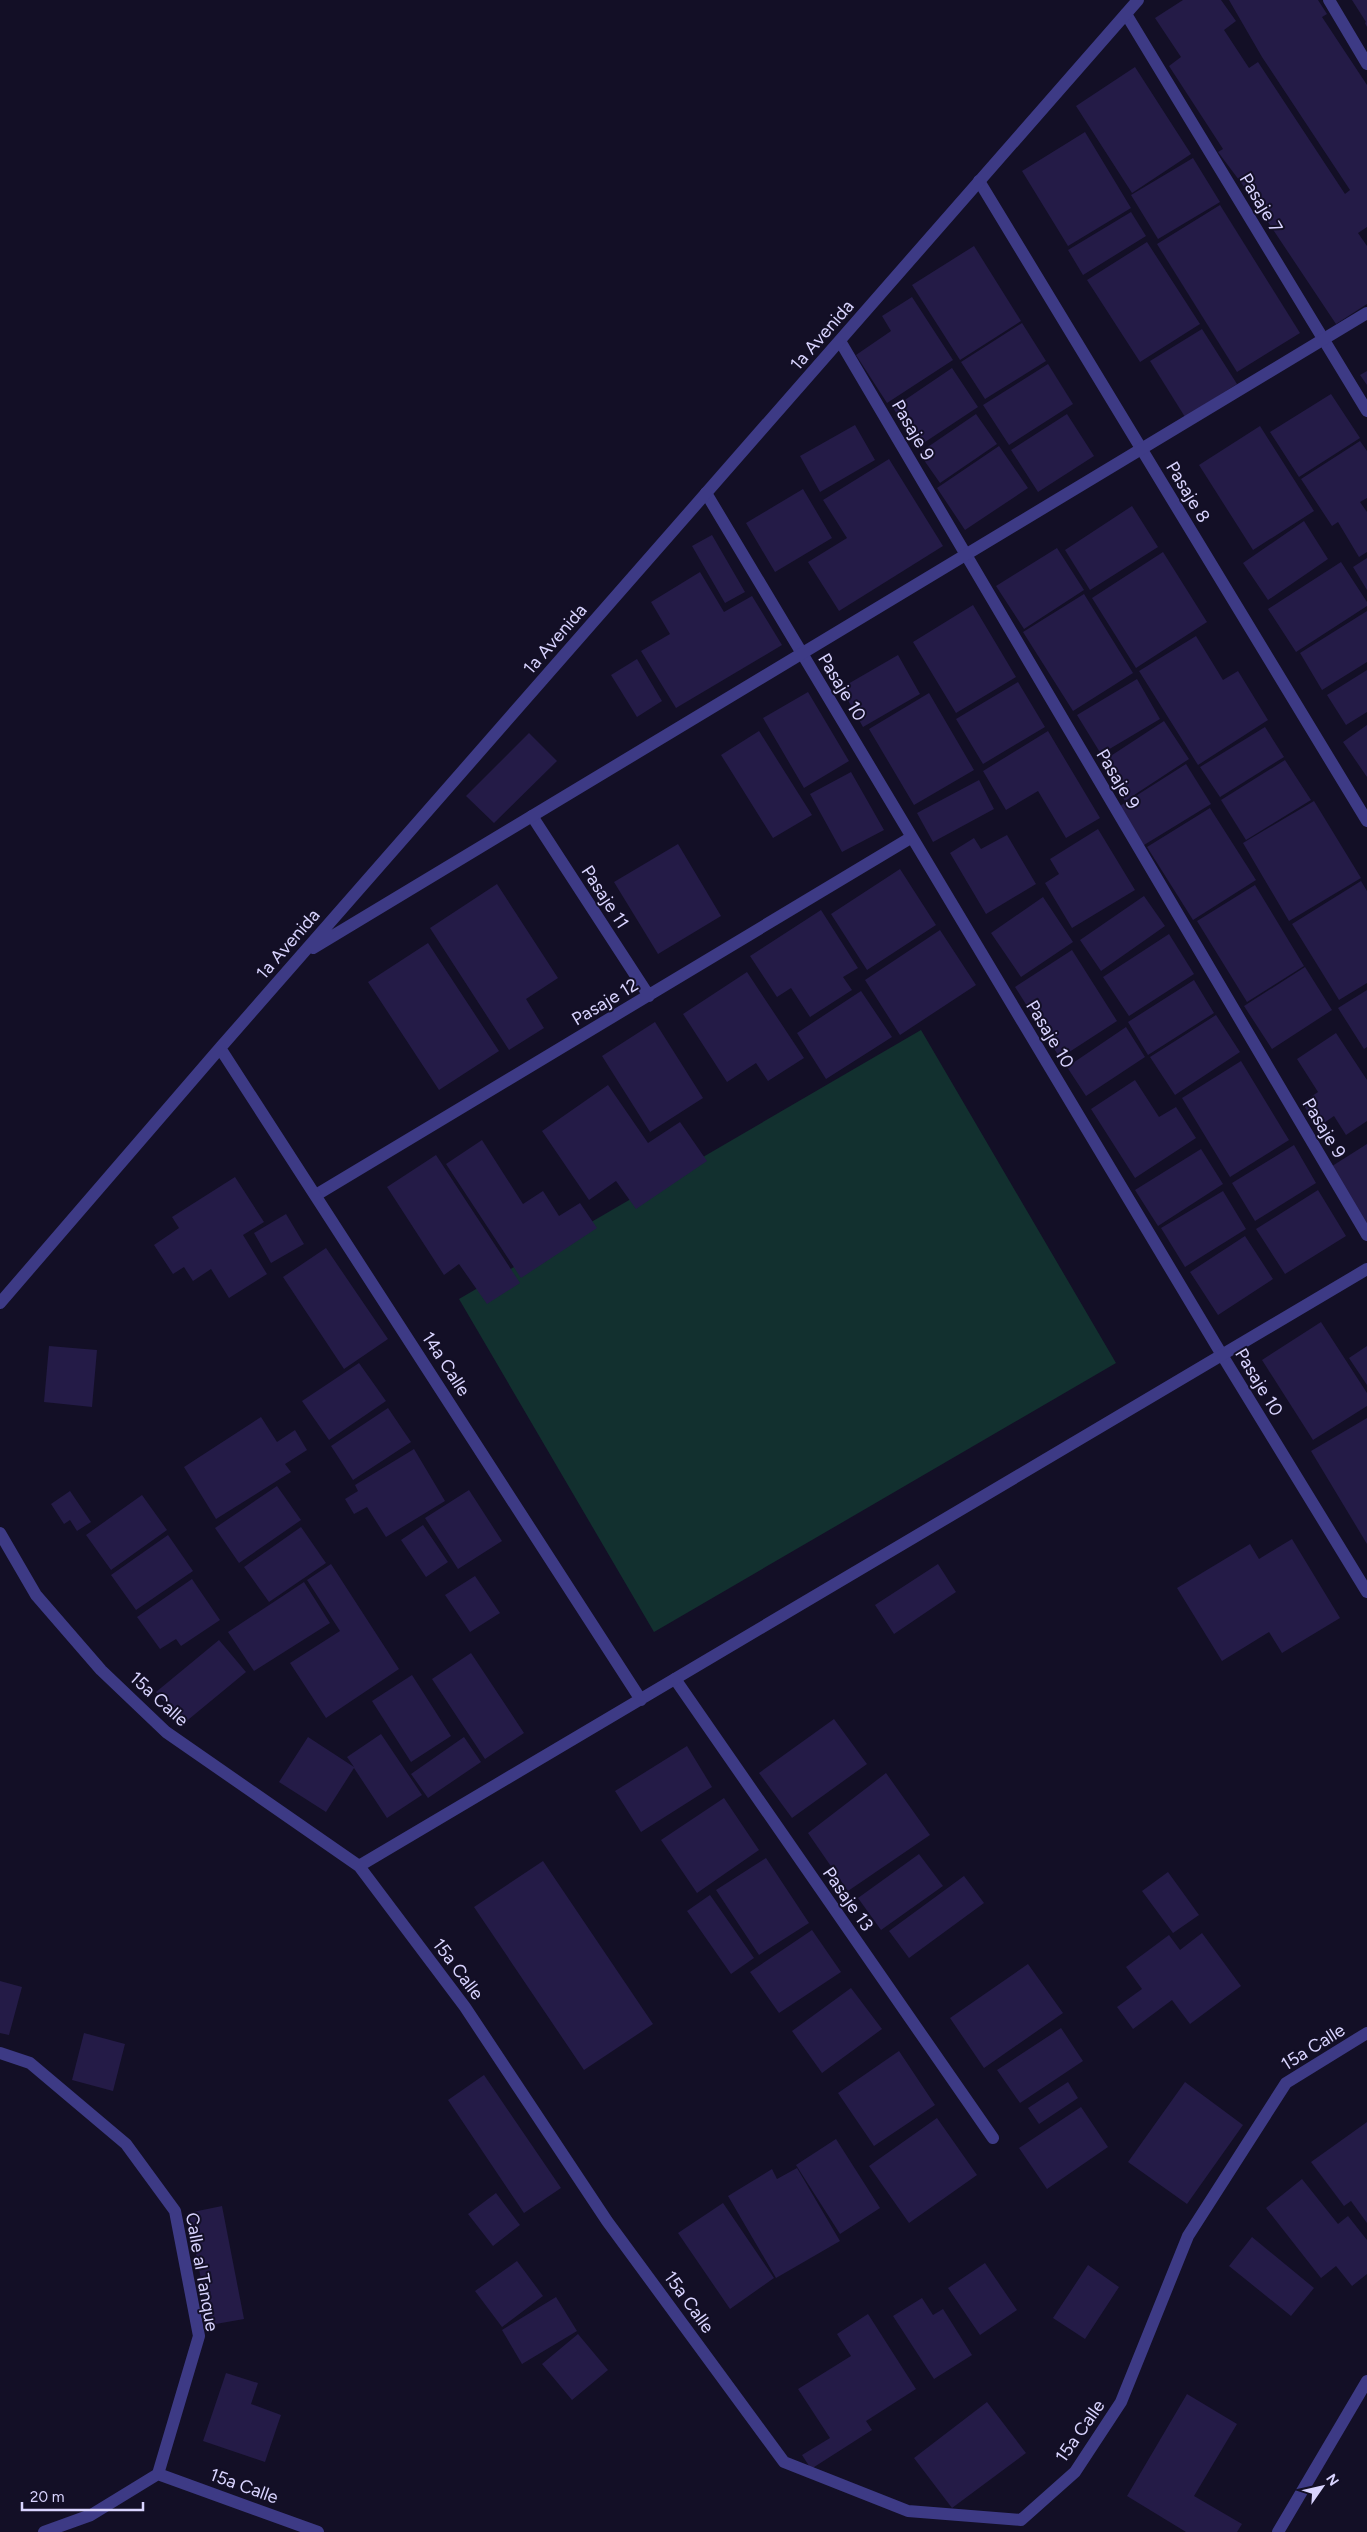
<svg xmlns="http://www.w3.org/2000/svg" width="1367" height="2532" font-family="Figtree,sans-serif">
<rect width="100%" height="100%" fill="#130f26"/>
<path fill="#12302f" d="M921,1030L1116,1363L654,1632L459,1299Z"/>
<path fill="#241b47" d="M1183,0H1221L1236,21L1224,30L1249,68L1258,62L1345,194L1350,190L1262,57L1229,0H1318L1327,14L1322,17L1367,85V227L1358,233L1367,246V304L1336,324L1248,192L1218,152L1223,149L1169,66L1181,57L1155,18Z
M1352,0H1367V27L1365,23L1366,22Z
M1135,67L1191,154L1132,193L1076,106Z
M1085,132L1131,208L1068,246L1022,171Z
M1193,158L1220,202L1158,239L1131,195Z
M1220,205L1300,333L1237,372L1157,244Z
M1131,212L1146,236L1083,275L1068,250Z
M1147,242L1200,324L1140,362L1087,280Z
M974,246L1021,321L960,360L912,285Z
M912,297L953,360L887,403L856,355L891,331L882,316Z
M1022,323L1046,361L985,399L961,362Z
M1202,329L1237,384L1185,417L1150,361Z
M1048,364L1073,404L1009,445L983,405Z
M952,368L978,407L919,446L893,408Z
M1367,371V385L1360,375Z
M1331,394L1360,438L1299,477L1270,432Z
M976,414L997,444L940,483L919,453Z
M1067,414L1094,456L1038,492L1011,450Z
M855,425L875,460L820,492L800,456Z
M1260,426L1314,511L1253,550L1199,465Z
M1360,441L1367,451V498L1360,502L1367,512V552L1359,557L1338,522L1332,526L1301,479Z
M999,446L1028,488L965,530L937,488Z
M889,459L943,546L839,611L808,562L847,538L823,500Z
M803,489L832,538L775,572L746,523Z
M1132,506L1158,547L1090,590L1065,550Z
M1304,521L1328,559L1268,600L1243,563Z
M712,535L745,592L725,603L692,546Z
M1057,548L1084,590L1024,629L996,586Z
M1163,552L1207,622L1136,668L1092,598Z
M1367,558V590L1353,567Z
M1341,562L1367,602V606L1296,652L1268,609Z
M700,572L724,612L752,596L782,645L676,708L641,651L670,634L651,602Z
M1084,594L1133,673L1073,711L1023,632Z
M973,605L1016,677L956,713L913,642Z
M1367,611V662L1322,690L1300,653Z
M1196,636L1223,680L1238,671L1268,720L1198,765L1139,671Z
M898,655L920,694L863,727L841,688Z
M637,659L662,701L637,717L611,675Z
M1367,670V712L1346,725L1327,695Z
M1137,679L1160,719L1101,754L1077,715Z
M1018,682L1045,727L983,764L956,719Z
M808,692L849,761L804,788L763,718Z
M929,693L974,770L914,805L869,729Z
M1164,721L1189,759L1125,801L1100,763Z
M1367,725V777L1343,742Z
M1265,727L1284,757L1220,797L1200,767Z
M759,731L812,815L773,838L721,755Z
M1048,731L1100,818L1066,838L1038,791L1006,810L983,771Z
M529,733L557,761L494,823L466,796Z
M1285,760L1311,800L1246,840L1221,800Z
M1186,764L1211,804L1144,845L1120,806Z
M851,772L884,830L842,852L810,794Z
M979,780L994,809L933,842L917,813Z
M1314,801L1361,878L1289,921L1243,843Z
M1210,808L1256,880L1193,920L1147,847Z
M1098,829L1135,890L1072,928L1045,883L1059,874L1050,859Z
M1007,835L1036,884L986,914L950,853L974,838L981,849Z
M678,844L721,916L658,954L614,882Z
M900,869L936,925L867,970L831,914Z
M1361,881L1367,891V983L1339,1000L1292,924Z
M497,884L558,978L526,999L544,1028L509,1050L430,928Z
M1255,885L1304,966L1247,1002L1197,921Z
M1144,896L1165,926L1101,971L1080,940Z
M1043,897L1073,942L1021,977L991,933Z
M821,910L858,968L843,977L852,990L810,1017L791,988L777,997L750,956Z
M940,930L976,985L900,1035L865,980Z
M1169,934L1194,974L1129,1016L1103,977Z
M428,943L499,1051L439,1090L368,982Z
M1072,950L1117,1021L1060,1058L1015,987Z
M1305,967L1332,1010L1272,1049L1244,1006Z
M747,972L804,1058L768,1081L756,1063L727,1082L683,1014Z
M1194,980L1214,1013L1148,1055L1128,1022Z
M1367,990V1047L1364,1049L1338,1008Z
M861,991L892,1037L826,1079L797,1033Z
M1216,1015L1240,1052L1175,1095L1150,1057Z
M655,1022L703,1098L650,1132L602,1056Z
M1126,1027L1145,1057L1086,1096L1067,1067Z
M1336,1033L1367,1080V1121L1346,1135L1334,1116L1318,1127L1302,1103L1318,1092L1297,1059Z
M1241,1061L1289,1140L1230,1177L1182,1098Z
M1135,1080L1159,1117L1176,1107L1196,1138L1135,1178L1091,1109Z
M608,1085L648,1143L680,1122L707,1161L636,1209L616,1181L589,1200L542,1131Z
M482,1140L523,1204L543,1191L559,1216L580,1203L597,1228L521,1278L446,1164Z
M1367,1144V1228L1329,1168Z
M1294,1145L1316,1183L1255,1221L1232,1183Z
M1201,1149L1223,1184L1158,1226L1135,1190Z
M436,1155L520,1283L487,1304L459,1264L444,1275L387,1187Z
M235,1177L264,1222L243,1235L267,1274L229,1298L211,1269L193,1281L184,1267L173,1274L154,1245L179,1228L172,1217Z
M1318,1190L1346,1236L1285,1274L1256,1229Z
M1223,1191L1246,1229L1185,1267L1161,1228Z
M286,1214L304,1244L271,1263L254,1233Z
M1245,1236L1273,1279L1218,1315L1190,1272Z
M326,1248L388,1339L344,1369L283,1277Z
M1321,1322L1367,1393V1406L1313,1440L1262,1360Z
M49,1346L97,1350L92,1407L44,1402Z
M1367,1346V1385L1349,1358Z
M359,1363L386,1401L329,1440L302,1401Z
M388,1408L411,1442L353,1480L331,1446Z
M261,1417L277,1442L295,1430L307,1450L285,1464L291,1472L216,1519L184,1467Z
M1367,1418V1544L1311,1451Z
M414,1449L445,1501L386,1537L367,1507L354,1514L345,1499L358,1491L355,1485Z
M277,1486L301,1520L239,1563L215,1528Z
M469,1490L502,1541L458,1569L425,1518Z
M70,1491L91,1522L77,1531L70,1520L64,1524L51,1504Z
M142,1495L167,1530L111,1570L86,1535Z
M423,1525L448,1562L426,1577L401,1540Z
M301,1527L326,1563L269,1602L244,1567Z
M168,1535L193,1571L136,1610L111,1575Z
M1292,1539L1340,1618L1282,1653L1269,1632L1222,1661L1177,1588L1250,1544L1259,1559Z
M331,1564L399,1669L326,1718L290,1663L340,1631L307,1580Z
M938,1564L956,1592L894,1634L875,1605Z
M475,1576L500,1613L470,1632L445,1595Z
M192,1579L220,1620L181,1646L176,1639L160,1649L137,1617Z
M304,1582L330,1623L254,1671L228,1632Z
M219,1640L246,1672L183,1724L156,1692Z
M471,1653L524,1733L485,1759L432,1679Z
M412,1675L451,1736L411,1762L372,1701Z
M834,1719L867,1764L792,1818L759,1773Z
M381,1734L422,1795L387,1818L354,1768L326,1812L279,1782L308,1737L354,1767L347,1757Z
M464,1737L481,1762L428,1798L411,1774Z
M687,1746L712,1787L641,1832L615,1791Z
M886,1773L930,1835L848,1891L808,1833Z
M724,1798L759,1850L697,1893L661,1840Z
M919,1854L943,1886L881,1930L858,1898Z
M766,1858L809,1923L759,1955L716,1890Z
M543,1861L653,2024L584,2070L474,1907Z
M1168,1872L1199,1915L1173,1933L1142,1891Z
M964,1876L984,1903L909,1958L889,1931Z
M710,1895L754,1958L731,1974L687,1911Z
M812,1930L841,1972L779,2013L750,1972Z
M1202,1933L1241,1986L1190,2024L1172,2000L1133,2029L1117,2007L1142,1989L1126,1967L1169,1935L1180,1950Z
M1028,1964L1063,2013L984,2068L950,2018Z
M0,1981L22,1987L9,2035L0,2033Z
M851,1988L882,2029L822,2073L792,2031Z
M1061,2028L1083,2061L1020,2103L997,2070Z
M84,2033L125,2044L113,2091L72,2080Z
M899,2051L935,2105L874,2146L838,2093Z
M484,2075L561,2188L524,2213L448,2100Z
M1068,2082L1078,2098L1039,2124L1028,2108Z
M1185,2082L1243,2125L1187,2204L1128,2162Z
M1081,2107L1108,2147L1047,2189L1019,2148Z
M937,2118L977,2175L909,2223L869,2166Z
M1367,2122V2223L1351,2201L1344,2206L1311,2162Z
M836,2139L880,2208L840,2234L796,2165Z
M797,2168L840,2241L776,2278L728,2196L772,2169L777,2179Z
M1302,2179L1338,2224L1348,2216L1367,2240V2274L1352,2286L1336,2266L1321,2278L1266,2208Z
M496,2193L520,2225L493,2246L468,2214Z
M723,2203L774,2278L730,2309L678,2233Z
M222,2206L244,2319L210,2325L188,2213Z
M1252,2237L1314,2288L1291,2316L1229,2266Z
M517,2261L543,2296L502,2327L475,2291Z
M985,2263L1017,2310L980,2335L948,2288Z
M1088,2265L1119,2287L1085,2339L1053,2318Z
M556,2297L577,2331L522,2364L502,2330Z
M922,2298L933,2315L943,2309L972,2355L934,2379L893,2316Z
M868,2314L916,2389L866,2421L872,2430L811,2469L802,2455L830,2438L798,2389L851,2356L837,2334Z
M578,2334L608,2370L572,2400L542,2364Z
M226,2373L258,2383L251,2404L281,2415L265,2462L203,2441Z
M1187,2394L1237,2424L1194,2496L1242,2524L1237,2532H1186L1127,2496Z
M987,2402L1026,2453L952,2508L914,2458Z"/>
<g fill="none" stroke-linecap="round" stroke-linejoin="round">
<path stroke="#3d3a85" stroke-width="12" d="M1329,0L1367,64
M1126,14L1367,411
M979,181L1367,821
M840,341L1367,1235
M706,493L1222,1355L1367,1592
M532,816L649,996
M316,1195L912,837
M675,1679L993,2138"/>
<path stroke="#3d3a85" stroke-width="12" d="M313,948L1367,313
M220,1048L641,1700
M0,1303L220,1048L1138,0
M0,1533L36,1595L101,1670L166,1732L359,1866L465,2007L607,2221L784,2462L908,2511L1021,2520L1075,2472L1121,2402L1188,2236L1286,2083L1367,2033
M359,1866L1367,1269
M0,2053L30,2063L126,2144L175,2211L199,2336L158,2474L91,2515L44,2532
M158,2474L318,2532
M1278,2532L1367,2381"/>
</g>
<g text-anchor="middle" stroke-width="4" stroke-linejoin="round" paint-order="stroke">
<g font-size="18" fill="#d9d4ff" stroke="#130f26">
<text transform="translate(1261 203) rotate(59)" y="6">Pasaje 7</text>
<text transform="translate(822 335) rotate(-49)" y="6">1a Avenida</text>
<text transform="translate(913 430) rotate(60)" y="6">Pasaje 9</text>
<text transform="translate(1188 492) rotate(59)" y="6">Pasaje 8</text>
<text transform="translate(555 639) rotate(-49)" y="6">1a Avenida</text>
<text transform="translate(842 687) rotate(59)" y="6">Pasaje 10</text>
<text transform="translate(1118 779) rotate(59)" y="6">Pasaje 9</text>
<text transform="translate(605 897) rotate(57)" y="6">Pasaje 11</text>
<text transform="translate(288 944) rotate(-49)" y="6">1a Avenida</text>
<text transform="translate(605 1002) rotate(-31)" y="6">Pasaje 12</text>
<text transform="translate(1050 1034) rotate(59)" y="6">Pasaje 10</text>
<text transform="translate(1324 1128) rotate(59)" y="6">Pasaje 9</text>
<text transform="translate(446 1364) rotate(57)" y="6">14a Calle</text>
<text transform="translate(1259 1382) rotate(59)" y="6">Pasaje 10</text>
<text transform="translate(159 1699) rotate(42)" y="6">15a Calle</text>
<text transform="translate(848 1899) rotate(55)" y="6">Pasaje 13</text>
<text transform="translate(458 1969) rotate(53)" y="6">15a Calle</text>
<text transform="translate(1313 2047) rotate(-32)" y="6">15a Calle</text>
<text transform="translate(202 2272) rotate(80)" y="6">Calle al Tanque</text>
<text transform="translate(689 2302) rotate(54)" y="6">15a Calle</text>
<text transform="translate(1080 2431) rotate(-55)" y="6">15a Calle</text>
<text transform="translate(244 2486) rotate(20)" y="6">15a Calle</text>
</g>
</g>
<g transform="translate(1322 2487) rotate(56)" stroke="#130f26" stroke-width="4" paint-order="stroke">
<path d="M0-4L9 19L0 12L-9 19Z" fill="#d9d4ff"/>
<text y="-8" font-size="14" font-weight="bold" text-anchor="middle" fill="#d9d4ff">N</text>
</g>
<path d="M22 2502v8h121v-8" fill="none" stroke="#d9d4ff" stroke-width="2.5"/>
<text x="30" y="2502" font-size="15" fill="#d9d4ff" stroke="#130f26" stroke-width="4" paint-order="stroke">20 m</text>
</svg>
